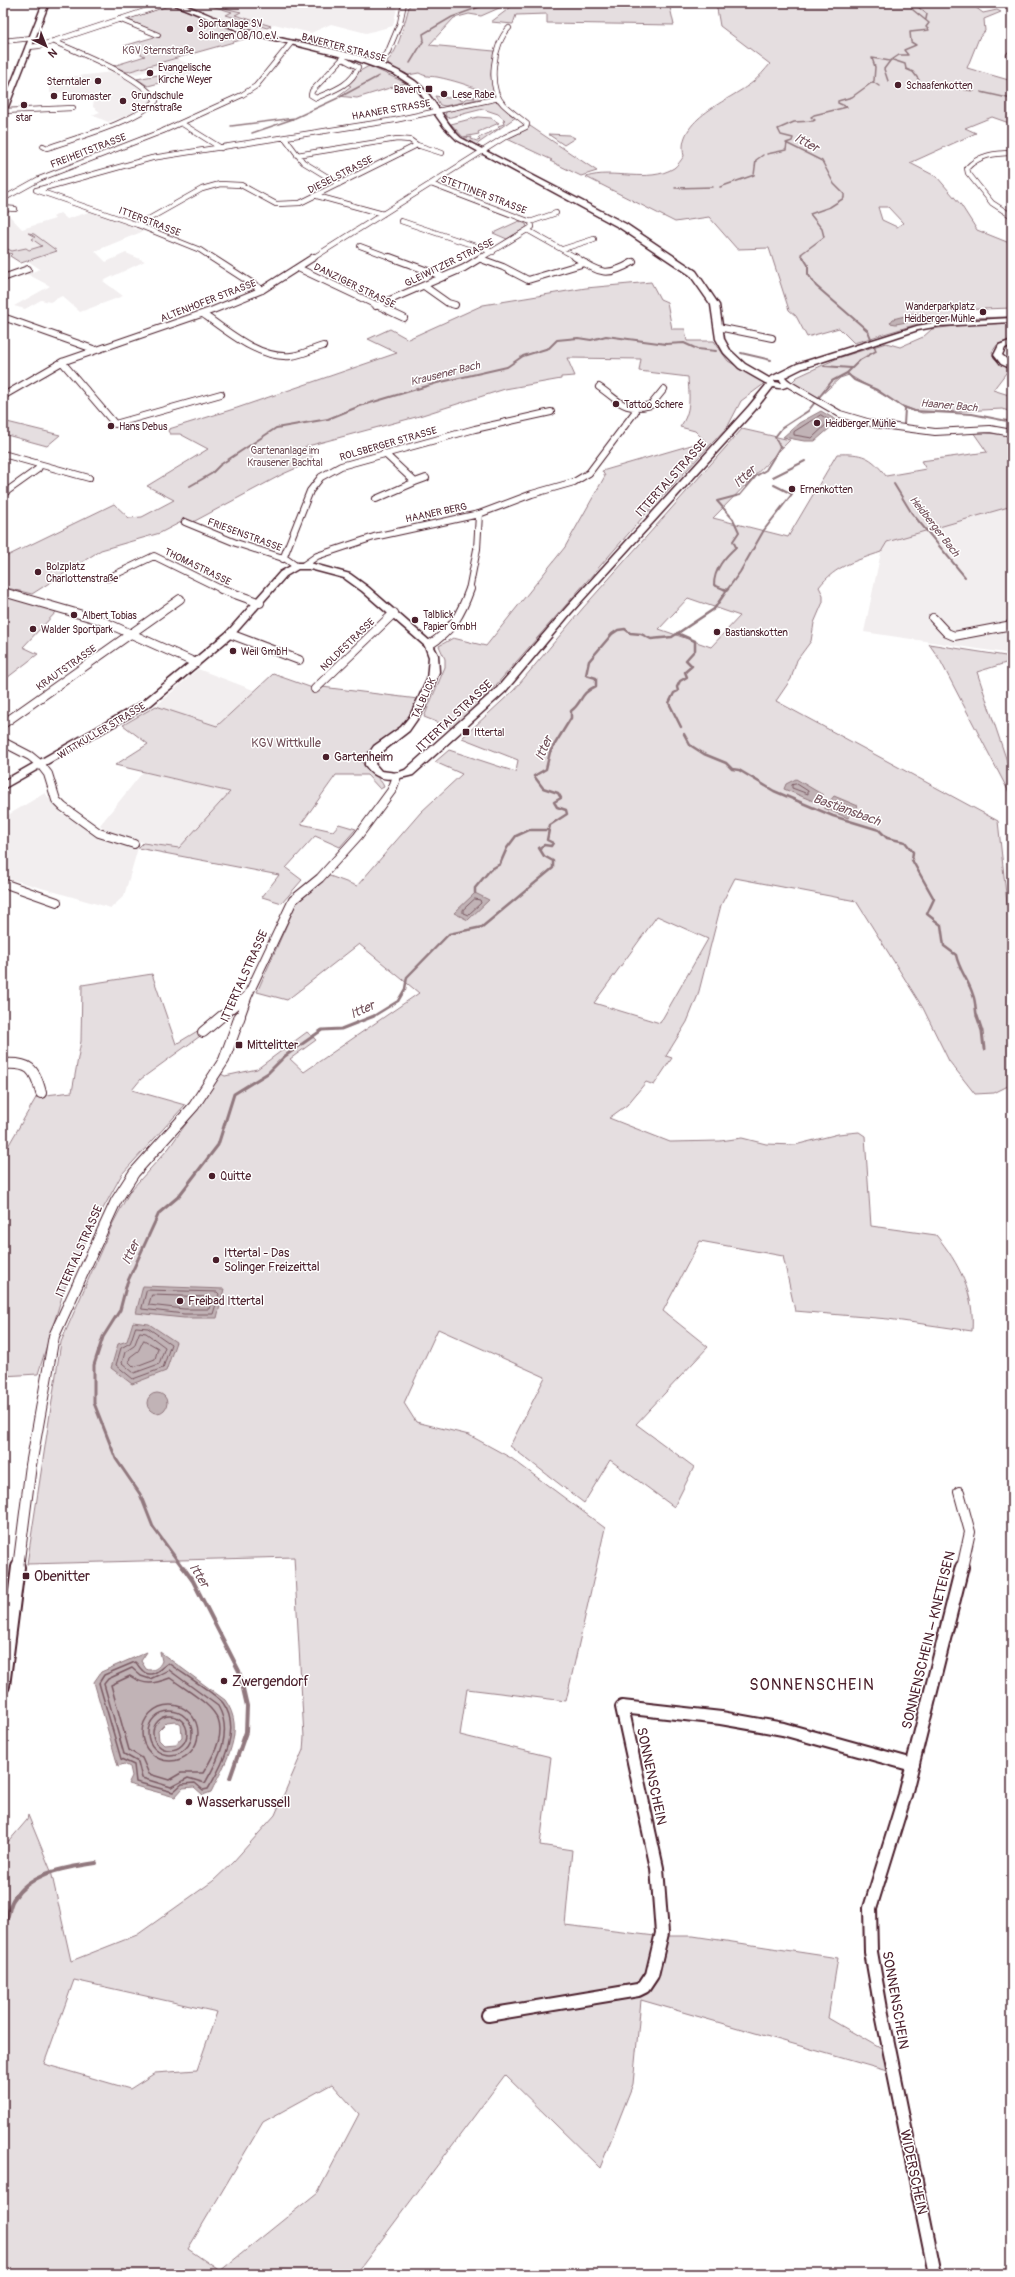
<svg xmlns="http://www.w3.org/2000/svg" width="1015" height="2277" font-family="Pangolin,sans-serif">
<rect width="100%" height="100%" fill="#fff"/>
<filter id="ink" filterUnits="userSpaceOnUse"><feTurbulence type="fractalNoise" baseFrequency=".025" numOctaves="2"/><feDisplacementMap in="SourceGraphic" scale="8" xChannelSelector="R" yChannelSelector="G"/><feConvolveMatrix kernelMatrix="1 2 1 2 8 2 1 2 1" color-interpolation-filters="sRGB"/></filter>
<g filter="url(#ink)">
<path fill="#f2eeef" d="M181,3H398L393,26L366,33L331,24L311,33L274,24L257,33Z
M177,59L204,71L174,79L155,69L137,74L127,72Z
M113,72L148,92L154,100L150,105L132,114L108,122L92,115L100,112L93,107L94,98L74,99V92L50,93V79Z
M3,209L22,229L55,219L53,217L60,213L67,219L92,211L109,217L134,227L132,228L144,231L95,251L106,262L126,253L145,261L103,281L123,296L80,312L62,296L50,302L41,300L25,309L14,306L50,286L27,274L40,269L28,261L21,263L11,257L3,259Z
M1012,506V654L864,632L881,552L887,542Z
M198,669L256,691L217,726L156,706Z
M143,772L230,792L179,848L113,837L100,825Z
M45,793L62,814L100,837L138,848L124,896L111,908L3,877V818Z"/>
<path fill="#e5dee0" stroke="#987e86" fill-rule="evenodd" d="M201,3H214L212,5L241,12L235,15L271,26L267,28L226,15L232,12Z
M410,3H669L674,25L547,23V14L516,15L513,24L491,22L511,7L506,5L481,16L469,14L454,18L429,45L494,51L491,75L495,96L491,97C481,88 452,80 437,77C430,76 426,77 419,73L408,75L389,66L387,61C398,54 406,17 410,3Z
M716,3H970L983,13L997,10L1001,12L984,19L985,31L979,38L967,68L1012,81V124L992,117L965,128L976,133L910,163L937,177L961,205L977,230L1012,244V308L954,310L957,318L1012,317L943,319L914,325L854,343L839,328L807,337L796,316L789,310L769,248L737,249L709,217L675,222L586,177C613,168 648,184 674,168C678,165 681,160 684,156C675,119 729,101 753,82C759,77 765,70 770,64L720,26ZM878,207H888L903,223L897,227L882,220Z
M168,5H175L255,36L127,72L113,66L145,56L124,46L161,35L127,19Z
M369,66L406,83L357,98L338,96L351,86L347,84L360,71Z
M158,75L167,81L148,86L137,79Z
M484,93L488,97L445,106L440,105L435,96L448,98L454,96L462,101L467,98H475L473,97Z
M496,101L516,117L476,145L464,138L472,137L471,139L477,141L480,140L478,138L500,128L498,126L504,124L503,121L505,120L498,114L483,109L447,118L445,114L447,111Z
M478,117L491,118L499,123L478,132L479,134L463,137L451,124Z
M530,126L597,171L581,176L550,161L552,160L505,138Z
M548,134L569,135L575,138L564,145Z
M519,221L526,224L527,227L507,239L493,233Z
M28,233L34,234L57,251L21,263L10,256L12,254L3,251V247L12,251L26,248L29,250L42,246L32,239L35,237Z
M651,282L660,299L667,302L672,329H685L687,341H714L728,361L759,379L764,384L741,401L728,426L643,517L489,693L452,728L424,717L445,667V659L439,646L453,638L486,646L565,547L605,476L602,471L705,441L695,431L680,427C692,411 689,396 688,377L639,371L641,359L567,358L575,376L561,377V379L505,389L416,417L304,447L315,460L283,474L193,522L187,519L160,533L101,550L32,594L3,587V558L114,504L129,518L142,517L174,500L147,486L208,449L180,434H170L168,431L169,429L237,408L397,353L368,339L390,329L408,339L483,305L586,288Z
M1012,322V339L997,345L992,352L994,358L1009,369L993,390L1012,396V412L1002,409L922,413L900,405L849,375L840,378L818,398L792,382L797,377L838,358L886,343L900,347L923,337L932,329L979,323Z
M3,421L60,435L47,446L3,434Z
M742,429L790,440L713,518L788,537L837,454C862,453 871,456 886,476L926,469L921,461L987,452L973,432L1012,435V506L887,542L881,552C856,561 836,565 819,587L823,595V602L814,623L811,641L797,660L791,679L776,701L998,821L1012,949V1084L994,1093L975,1094L949,1061L923,1008L856,901L735,878L721,905L698,995L687,1022L666,1056L672,1058L654,1085L646,1082L627,1105L609,1118L670,1142L720,1141L742,1138L766,1144L795,1145L838,1134L859,1132L865,1136L871,1226L936,1235C959,1263 975,1294 972,1331L888,1319L795,1311L783,1256L700,1241L663,1311L708,1347L636,1424L694,1467L674,1507L610,1460L584,1503L510,1446L545,1377L438,1329L404,1403L416,1422L469,1435L511,1458L605,1528L566,1701L467,1689L460,1735L551,1757L540,1845L572,1850L565,1925L655,1936H693L838,1958L828,2018L885,2051L887,2071L641,2000L633,2084L600,2168L505,2075L356,2274H9L3,2254V1848L27,1820L28,1815L51,1871L71,1961L137,1935L213,1881L233,1862L275,1815L303,1750L304,1737L294,1557L27,1564L61,1342L113,1223L130,1191L169,1148L221,1074L225,1076L257,1069L307,1032L316,1040L290,1059L304,1072L419,993L359,944L287,1000L257,992L296,904L327,875L357,886L421,812L462,774L435,762L449,750L516,772L518,760L462,738L514,690L583,608ZM688,598L740,616L711,647L659,629ZM657,916L708,939L660,1023L594,1003ZM74,1980L217,2012L197,2070L155,2073L130,2089L44,2064ZM332,2084L359,2114L318,2192L220,2271L188,2249L263,2122Z
M3,596L58,610L23,647L38,654L3,681Z
M929,644L1012,657V661L977,672L1012,776V798L940,660Z
M273,674L318,690L322,687L418,699C413,709 408,720 399,728C386,740 369,746 362,762C368,773 381,777 384,787L380,789L367,775H336L301,824L333,831L339,824L356,829L340,847L315,836L286,868L302,880L282,903L262,897L279,875L138,848L143,843L179,848L230,792L115,765L148,744L123,725L156,706L217,726Z
M152,974L176,1044L199,1030L203,1034L141,1079L132,1090L185,1105L122,1174L87,1238L65,1287L38,1374L3,1376L5,1354L3,1353V1147L7,1148L37,1096L72,1092L81,1041L82,985Z"/>
<path fill="#c1b3b6" stroke="#91787e" fill-rule="evenodd" d="M916,313L926,315L928,318L896,324L890,323L893,319Z
M821,411L838,421L815,441H804L783,437L799,423Z
M796,779L823,795L817,801H813L784,789L786,784Z
M834,796L858,806L848,818L824,808Z
M475,893L489,900L468,920L454,913Z
M143,1286L224,1289L217,1318H184L136,1313Z
M133,1322L149,1324L176,1342L166,1371L132,1384L111,1368L118,1344L127,1341Z
M147 1403a10 10 0 1 1 20 0a10 10 0 1 1-20 0Z
M147,1652L141,1661L146,1669C153,1672 159,1668 162,1661L160,1652L225,1700C247,1730 225,1763 211,1792L203,1795L194,1787L183,1788L175,1797L128,1784L132,1776L130,1767L124,1764L118,1766L94,1682L101,1672ZM175,1721L181,1725L182,1737L176,1744L164,1745L159,1740L158,1731L167,1722Z"/>
<g fill="none" stroke-linecap="round" stroke-linejoin="round">
<path stroke="#7a5a63" stroke-width="1" d="M821,415L830,421L812,438L794,435V432Z
M797,784L808,791V794L792,788V785Z
M836,801L849,807L848,813L832,807Z
M475,899L480,900L481,903L468,915L463,913V910Z
M147,1290L217,1292L219,1294L213,1314H184L142,1309Z
M152,1295L210,1297L212,1299L209,1309H184L149,1305Z
M136,1327L148,1328L171,1344L163,1368L133,1379L116,1365L121,1348L130,1343Z
M140,1332L146,1333L165,1347L159,1364L134,1373L122,1363L125,1352L134,1346Z
M144,1340L158,1348L155,1359L134,1367L129,1362L130,1357L138,1351Z"/>
<path stroke="#7a5a63" stroke-width="1.5" d="M135,1662C138,1664 138,1666 141,1669C151,1681 159,1669 168,1663C180,1672 215,1693 223,1703C242,1729 222,1766 208,1789L203,1790L195,1783L182,1784L173,1792L136,1782L134,1765L121,1759L99,1683L104,1675Z
M132,1668L141,1676L150,1679L169,1670L218,1706C233,1732 219,1759 205,1783L188,1778L171,1787L142,1778L138,1762L124,1754L104,1684L108,1679Z
M130,1676C145,1686 154,1684 170,1678C215,1710 238,1717 203,1773H181L169,1780L149,1774L142,1758L129,1750L111,1685Z
M142 1733a28 28 0 1 1 56 0a28 28 0 1 1-56 0Z
M148 1733a22 22 0 1 1 44 0a22 22 0 1 1-44 0Z
M153 1733a17 17 0 1 1 34 0a17 17 0 1 1-34 0Z"/>
<path stroke="#91787e" stroke-width="1.5" d="M913,3L927,14L926,19
M893,60L905,64L906,69L913,72L919,80
M410,63L424,40L423,34L452,17L490,3
M888,81L884,69L890,61
M873,82L879,86
M921,83L974,91
M981,92L1012,99
M340,97L379,76
M231,126L295,118L338,98
M252,133L293,119
M767,154L786,150L787,143
M720,187L754,175L756,160L763,155
M675,188L713,187
M804,258L801,254L824,237L822,229L810,214L830,207L844,198V194L834,184L822,161L786,143L792,141L793,138L781,135L778,129L794,122L813,121L815,120L811,117L814,115L847,107L838,103V101L852,97L874,81L875,67L872,58L890,61L899,55H908L904,50L916,45L911,42L910,32L929,30L926,27L929,23L913,10L910,3"/>
<path stroke="#91787e" stroke-width="2" d="M741,353L771,360
M824,366L851,368
M847,373L854,380L877,390L901,406L914,411L972,414L1012,422
M904,425L905,408
M773,477L805,461
M894,484L911,512L965,577
M190,486L211,474L220,465L276,428L328,419L360,406L437,383L507,367L523,356L549,348L557,340L578,338L591,340L606,336L666,344L684,343L697,349L716,351
M726,590L714,585C714,569 725,557 736,547L733,541L739,532L733,519L717,501L740,495L756,476L766,470L780,447L775,437L782,428L808,411L832,381L847,373L860,360L876,351L868,331L816,286L808,274V265L803,257
M727,590L740,572L764,530L792,494L774,485"/>
<path stroke="#91787e" stroke-width="2.5" d="M727,590L728,589
M677,633L695,641V650L686,660L692,666L685,672L687,677L680,681L677,687L678,691L674,693L669,703L681,727
M684,734L690,745L704,754L726,763L732,769L739,770L774,791L833,816L879,830L887,838L905,842L913,852L912,860L934,899L927,914L941,925L944,946L956,955C959,970 969,981 973,995C976,1002 975,1010 977,1017
M475,893V888L490,870L500,864L507,848L516,836L529,830H547
M372,1017L398,1001L405,989L407,977L449,934L482,927L553,868V861L544,856L539,848L544,845L551,846L553,843L547,840L550,825L567,814L566,810L557,807L554,802L561,798L558,793L543,788L534,776L546,769L550,752L571,718V711C583,702 579,694 596,686V678L586,675L589,661L612,634L618,630L625,629L630,633L641,634L651,639L672,637L714,609L727,590L724,589"/>
<path stroke="#91787e" stroke-width="3" d="M977,1016L982,1031L984,1049
M183,1568L153,1527L140,1494L116,1459L94,1403V1365L103,1337L120,1310L127,1283L159,1213L178,1197L218,1145L234,1094L268,1073L285,1056L322,1030L341,1029L374,1016"/>
<path stroke="#91787e" stroke-width="4" d="M183,1567L193,1581L239,1671L247,1706L246,1732L230,1778
M3,1925C10,1917 8,1908 13,1900C31,1871 66,1868 96,1863"/>
<defs>
<path id="street-far4" d="M119,19L158,35
M3,41L32,38
M28,47L39,46L169,3
M1012,51L1009,55L1012,56
M343,59L358,67C352,85 332,91 316,98L311,95L312,91L345,56
M373,63L387,54L400,23L404,3
M3,111L73,108
M181,123L221,148
M285,138L303,162L339,184
M417,145L442,153
M43,146L47,148C78,137 133,123 156,101C143,77 79,53 53,41
M1012,153C995,153 979,155 967,168L968,173L992,203L1012,216
M431,184L531,222L532,227L481,258
M36,190L138,225L200,250L212,258
M37,190L152,158L395,120L499,98
M317,196L383,214
M3,199L39,179L163,131L242,95L256,86L291,43
M3,208L15,209
M401,221L493,252
M530,222L556,213
M138,225L202,189L220,184L241,185L276,204L300,203L417,145L410,140L397,139L297,155
M529,231L577,258
M360,246L392,258
M563,249L594,239
M313,258L505,137L526,127L527,124C519,117 510,111 503,104C487,87 493,44 509,28"/>
<path id="street-far3" d="M211,257L262,290
M390,257L444,277
M575,257C600,273 606,278 633,262
M481,259L503,267L528,280L585,263
M298,268L404,318
M3,278L28,269
M424,286L448,303L455,305
M376,306L464,268L482,257
M203,314C227,331 259,359 291,356C302,355 312,349 323,346
M3,317L96,350
M718,327L772,338
M62,362L115,424L221,394
M787,383L840,414L874,424L935,432L990,429L1012,433
M599,387C620,401 622,412 651,405L664,389
M3,396L62,362L213,310L262,290L314,257
M3,454L89,478
M415,482L426,478
M3,494L38,469L40,465
M376,499L415,482L384,453
M185,522L236,543L286,559L296,566
M283,559L310,491L321,477L341,466L475,429L551,412
M304,565L317,556L374,537L479,514L532,494L574,482L589,473L635,412L634,407
M108,578L154,556L223,590
M469,590L477,549L479,514"/>
<path id="street-far2" d="M221,589L260,603
M3,592L100,620L196,663
M933,618L947,633L954,636L1012,625
M230,634L299,660
M429,645C452,631 461,614 470,589
M315,689L394,613
M3,724L180,599
M3,742L30,756L41,765L48,774L56,800L63,807L99,833L134,844
M3,883L57,902
M221,1017L248,995
M240,1017L248,995L293,900L320,878L358,836L392,790L397,776"/>
<path id="street-far1" d="M203,1032L222,1016
M3,1064C29,1062 35,1068 41,1093
M959,1492L970,1532L962,1568
M18,1568L31,1465L54,1336L116,1201L134,1173L194,1106L224,1060L240,1016"/>
<path id="street" d="M3,1686L18,1567
M488,2015L638,1990L644,1987L652,1975L662,1933L657,1868L622,1707L721,1718L783,1729L913,1765
M935,2274L881,2009L871,1952L870,1908L905,1795L962,1567"/>
<path id="secondary" d="M43,3H49L6,112L3,114V104Z
M170,3H179C205,12 231,26 258,33C308,46 373,51 415,81C435,96 443,121 461,138L626,224L696,271L719,305L724,339L730,350L745,364L769,378L797,364L917,326L939,322L1012,318V322L939,326L918,330L803,368L785,377L791,383C786,389 780,389 773,387L755,410L571,613L505,692L413,775C394,780 377,783 365,765V759L374,746L401,727L410,716L427,680L429,657L425,646L362,591L344,578L310,569H298L286,576L233,636L151,705L3,789V781L143,701L227,632L280,572L296,563H310L350,574L368,587L432,643L438,655L439,672L425,708L409,731L378,755L375,764L381,771L397,773L405,770L497,688L565,609L749,406L767,384L739,368L724,353L716,339L711,305L690,275L620,228L457,140L444,127L417,89L394,74L355,60L242,32ZM775,380H780L782,383L774,382Z
M1012,340V345L1005,348L1002,355L1012,364V369L1001,364L994,355L999,345Z"/>
</defs>
<use href="#street-far4" stroke="#4a1f2b" stroke-width="6"/>
<use href="#street-far3" stroke="#4a1f2b" stroke-width="8"/>
<use href="#street-far2" stroke="#4a1f2b" stroke-width="10"/>
<use href="#street-far1" stroke="#4a1f2b" stroke-width="12"/>
<use href="#street" stroke="#4a1f2b" stroke-width="16"/>
<use href="#secondary" stroke="#4a1f2b" stroke-width="3"/>
<use href="#street-far4" stroke="#fff" stroke-width="4.5"/>
<use href="#street-far3" stroke="#fff" stroke-width="6"/>
<use href="#street-far2" stroke="#fff" stroke-width="8"/>
<use href="#street-far1" stroke="#fff" stroke-width="10"/>
<use href="#street" stroke="#fff" stroke-width="12"/>
<use href="#secondary" fill="#fff" fill-rule="evenodd"/>
</g>
</g>
<g fill="#4a1f2b" stroke="#fff" stroke-width="1.5">
<circle cx="190" cy="29" r="4"/>
<circle cx="150" cy="73" r="4"/>
<circle cx="98" cy="81" r="4"/>
<circle cx="898" cy="85" r="4"/>
<rect x="425" y="85" width="8" height="8" rx="2"/>
<circle cx="444" cy="94" r="4"/>
<circle cx="54" cy="96" r="4"/>
<circle cx="123" cy="101" r="4"/>
<circle cx="24" cy="105" r="4"/>
<circle cx="983" cy="312" r="4"/>
<circle cx="616" cy="404" r="4"/>
<circle cx="817" cy="423" r="4"/>
<circle cx="111" cy="426" r="4"/>
<circle cx="792" cy="489" r="4"/>
<circle cx="38" cy="572" r="4"/>
<circle cx="74" cy="615" r="4"/>
<circle cx="415" cy="620" r="4"/>
<circle cx="33" cy="629" r="4"/>
<circle cx="717" cy="632" r="4"/>
<circle cx="233" cy="651" r="4"/>
<rect x="462" y="728" width="8" height="8" rx="2"/>
<circle cx="326" cy="757" r="4"/>
<rect x="235" y="1041" width="8" height="8" rx="2"/>
<circle cx="212" cy="1176" r="4"/>
<circle cx="216" cy="1260" r="4"/>
<circle cx="180" cy="1301" r="4"/>
<rect x="22" y="1572" width="8" height="8" rx="2"/>
<circle cx="224" cy="1681" r="4"/>
<circle cx="189" cy="1802" r="4"/>
</g>
<g text-anchor="middle" stroke-width="3" stroke-linejoin="round" paint-order="stroke">
<g font-size="10" fill="#4a1f2b" stroke="#fff" text-anchor="start">
<text x="198" y="27">Sportanlage SV<tspan x="198" dy="12">Solingen 08/10 e.V.</tspan></text>
<text x="158" y="71">Evangelische<tspan x="158" dy="12">Kirche Weyer</tspan></text>
<text x="90" y="85" text-anchor="end">Sterntaler</text>
<text x="906" y="89">Schaafenkotten</text>
<text x="421" y="93" text-anchor="end">Bavert</text>
<text x="452" y="98">Lese Rabe</text>
<text x="131" y="99">Grundschule<tspan x="131" dy="12">Sternstraße</tspan></text>
<text x="62" y="100">Euromaster</text>
<text x="24" y="121" text-anchor="middle">star</text>
<text x="975" y="310" text-anchor="end">Wanderparkplatz<tspan x="975" dy="12">Heidberger Mühle</tspan></text>
<text x="624" y="408">Tattoo Schere</text>
<text x="825" y="427">Heidberger Mühle</text>
<text x="119" y="430">Hans Debus</text>
<text x="800" y="493">Ernenkotten</text>
<text x="46" y="570">Bolzplatz<tspan x="46" dy="12">Charlottenstraße</tspan></text>
<text x="423" y="618">Talblick<tspan x="423" dy="12">Papier GmbH</tspan></text>
<text x="82" y="619">Albert Tobias</text>
<text x="41" y="633">Walder Sportpark</text>
<text x="725" y="636">Bastianskotten</text>
<text x="241" y="655">Weil GmbH</text>
<text x="474" y="736">Ittertal</text>
</g>
<g font-size="10" fill="#4a1f2b" stroke="#fff">
<text transform="translate(344 47) rotate(15)" y="4">BAVERTER STRASSE</text>
<text transform="translate(391 109) rotate(-10)" y="4">HAANER STRASSE</text>
<text transform="translate(88 150) rotate(-21)" y="4">FREIHEITSTRASSE</text>
<text transform="translate(340 174) rotate(-27)" y="4">DIESELSTRASSE</text>
<text transform="translate(484 194) rotate(21)" y="4">STETTINER STRASSE</text>
<text transform="translate(150 221) rotate(21)" y="4">ITTERSTRASSE</text>
<text transform="translate(449 262) rotate(-26)" y="4">GLEIWITZER STRASSE</text>
<text transform="translate(355 285) rotate(26)" y="4">DANZIGER STRASSE</text>
<text transform="translate(208 300) rotate(-21)" y="4">ALTENHOFER STRASSE</text>
<text transform="translate(388 443) rotate(-16)" y="4">ROLSBERGER STRASSE</text>
<text transform="translate(436 512) rotate(-12)" y="4">HAANER BERG</text>
<text transform="translate(245 534) rotate(20)" y="4">FRIESENSTRASSE</text>
<text transform="translate(198 566) rotate(26)" y="4">THOMASTRASSE</text>
<text transform="translate(347 644) rotate(-44)" y="4">NOLDESTRASSE</text>
<text transform="translate(66 667) rotate(-35)" y="4">KRAUTSTRASSE</text>
<text transform="translate(423 698) rotate(-65)" y="4">TALBLICK</text>
<text transform="translate(101 730) rotate(-31)" y="4">WITTKULLER STRASSE</text>
</g>
<g font-size="10" fill="#714f58" stroke="#fff">
<text x="158" y="54">KGV Sternstraße</text>
<text x="285" y="454">Gartenanlage im<tspan x="285" dy="12">Krausener Bachtal</tspan></text>
</g>
<g font-size="11" font-style="italic" fill="#74535c" stroke="#fff">
<text transform="translate(445 373) rotate(-14)" y="4">Krausener Bach</text>
<text transform="translate(949 405) rotate(5)" y="4">Haaner Bach</text>
<text transform="translate(935 526) rotate(52)" y="4">Heidberger Bach</text>
</g>
<g font-size="12" fill="#4a1f2b" stroke="#fff">
<text transform="translate(671 478) rotate(-48)" y="4">ITTERTALSTRASSE</text>
<text transform="translate(454 716) rotate(-43)" y="4">ITTERTALSTRASSE</text>
<text transform="translate(244 976) rotate(-66)" y="4">ITTERTALSTRASSE</text>
<text transform="translate(79 1251) rotate(-66)" y="4">ITTERTALSTRASSE</text>
</g>
<g font-size="12" fill="#714f58" stroke="#fff">
<text x="286" y="747">KGV Wittkulle</text>
</g>
<g font-size="12" fill="#4a1f2b" stroke="#fff" text-anchor="start">
<text x="334" y="761">Gartenheim</text>
<text x="247" y="1049">Mittelitter</text>
<text x="220" y="1180">Quitte</text>
<text x="224" y="1257">Ittertal - Das<tspan x="224" dy="14">Solinger Freizeittal</tspan></text>
<text x="188" y="1305">Freibad Ittertal</text>
</g>
<g font-size="13" font-style="italic" fill="#74535c" stroke="#fff">
<text transform="translate(807 142) rotate(28)" y="5">Itter</text>
<text transform="translate(744 476) rotate(-43)" y="5">Itter</text>
<text transform="translate(543 748) rotate(-66)" y="5">Itter</text>
<text transform="translate(847 809) rotate(20)" y="5">Bastiansbach</text>
<text transform="translate(362 1009) rotate(-25)" y="5">Itter</text>
<text transform="translate(130 1252) rotate(-65)" y="5">Itter</text>
<text transform="translate(200 1575) rotate(58)" y="5">Itter</text>
</g>
<g font-size="14" fill="#4a1f2b" stroke="#fff" text-anchor="start">
<text x="34" y="1581">Obenitter</text>
<text x="232" y="1686">Zwergendorf</text>
<text x="197" y="1807">Wasserkarussell</text>
</g>
<g font-size="14" fill="#4a1f2b" stroke="#fff">
<text transform="translate(928 1640) rotate(-76)" y="5">SONNENSCHEIN – KNETEISEN</text>
<text transform="translate(652 1776) rotate(78)" y="5">SONNENSCHEIN</text>
<text transform="translate(896 2000) rotate(80)" y="5">SONNENSCHEIN</text>
<text transform="translate(914 2172) rotate(78)" y="5">WIDERSCHEIN</text>
</g>
<g font-size="16" letter-spacing="1" fill="#4a1f2b" stroke="#fff">
<text x="812" y="1690">SONNENSCHEIN</text>
</g>
</g>
<rect width="1015" height="2277" fill="none" stroke="#fff" stroke-width="16"/>
<rect x="8" y="8" width="999" height="2261" fill="none" stroke="#4a1f2b" stroke-width="1.5" filter="url(#ink)"/>
<g transform="translate(46 46) rotate(137)" stroke="#ffffff" stroke-width="3" paint-order="stroke">
<path d="M0-3L7 15L0 10L-7 15Z" fill="#4a1f2b"/>
<text y="-6" font-size="11" font-weight="bold" text-anchor="middle" fill="#4a1f2b">N</text>
</g>
</svg>
